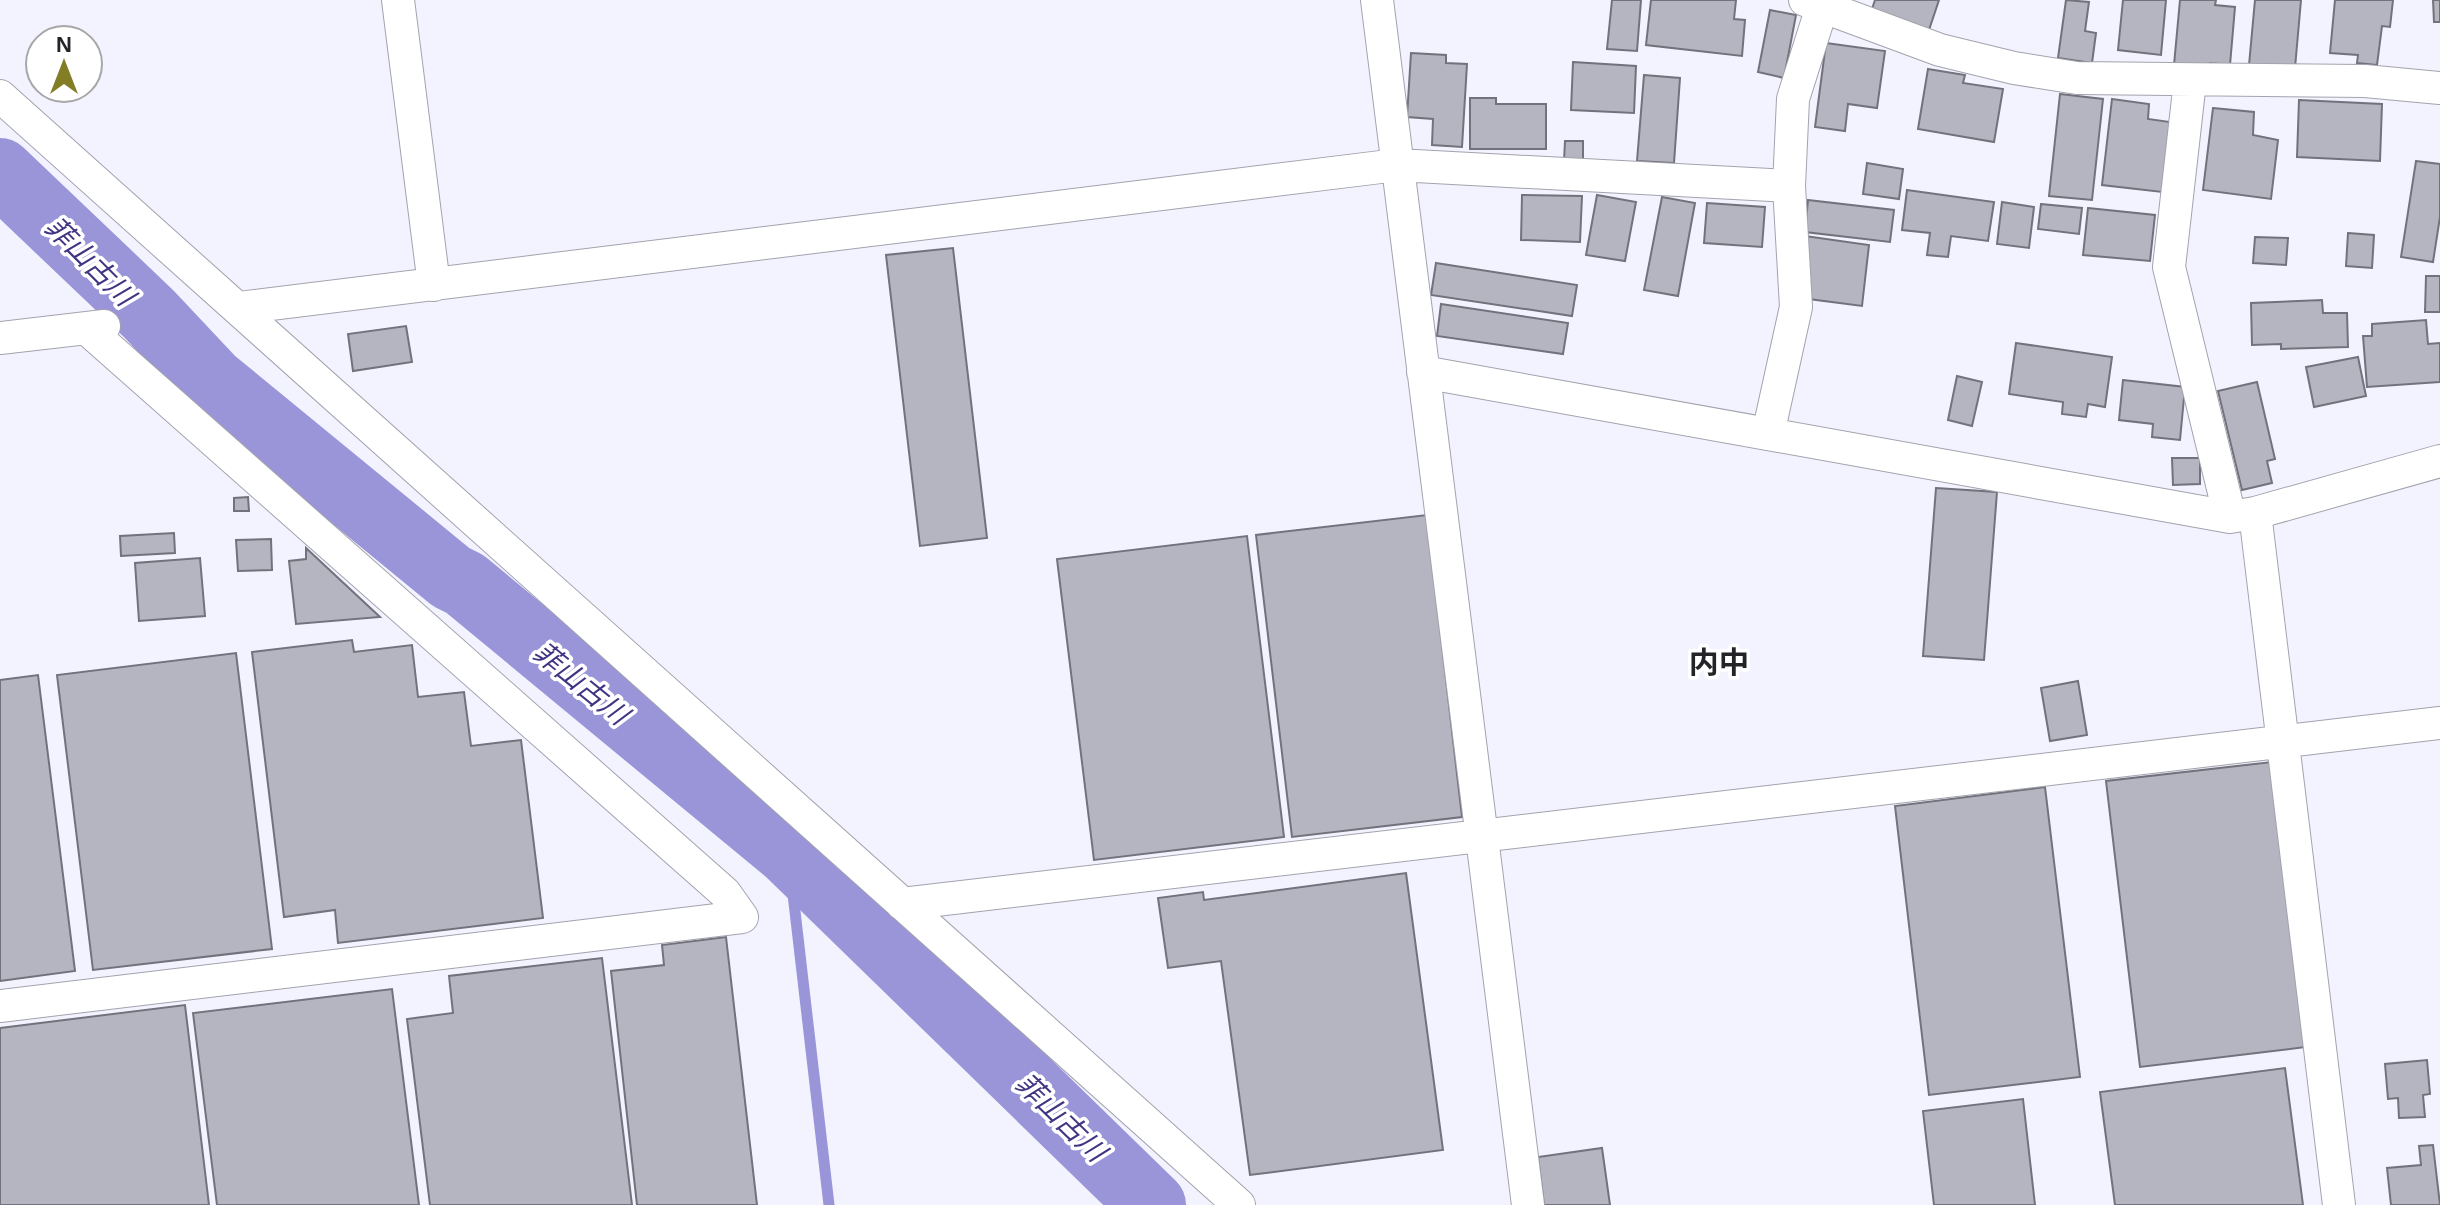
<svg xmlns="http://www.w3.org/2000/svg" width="2440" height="1205" font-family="Arial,'Noto Sans JP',sans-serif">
<rect width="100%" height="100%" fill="#f3f3ff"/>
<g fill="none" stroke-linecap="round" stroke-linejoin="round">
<path stroke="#9995d8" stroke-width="11" d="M788,851L829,1205"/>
<path stroke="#9995d8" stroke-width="68" d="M0,172L149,314L212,381L451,577L465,584L788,851L1152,1205"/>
</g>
<path fill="#b5b5c1" stroke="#72727c" stroke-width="2" d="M1612,0H1641L1637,51L1607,49Z
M1651,0H1736L1734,19L1745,20L1742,56L1646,45Z
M1875,0H1939L1929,30L1871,12Z
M2066,0L2089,2L2085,31L2096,33L2092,63L2058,58Z
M2123,0H2166L2161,55L2118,50Z
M2180,0H2216L2215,5L2235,7L2230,65L2210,63V68L2174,65Z
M2255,0H2301L2295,68L2249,65Z
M2335,0H2393L2390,27L2382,26L2377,65L2357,63L2358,55L2330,53Z
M2433,0H2440V22H2434Z
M1770,10L1796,15L1784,78L1758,72Z
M1826,43L1885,51L1877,108L1848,104L1845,131L1815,127Z
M1411,53L1446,55V63L1467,64L1462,147L1432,145L1433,119L1407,117Z
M1573,62L1636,66L1634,113L1571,110Z
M1928,69L1965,75L1963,83L2003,89L1994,142L1918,129Z
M1644,75L1680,78L1674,163L1637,161Z
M2060,94L2103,99L2092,200L2049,196Z
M1470,98H1496V104H1546V149H1470Z
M2112,99L2149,104L2148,119L2170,122L2162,192L2102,185Z
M2299,100L2382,104L2380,161L2297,157Z
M2213,108L2254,112L2253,135L2278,140L2271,199L2203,190Z
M1565,141H1583V161H1564Z
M2416,161L2440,164V217L2433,262L2401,257Z
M1867,163L1903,169L1899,199L1863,194Z
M1907,190L1994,202L1988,241L1951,236L1948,257L1927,255L1930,233L1902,230Z
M1522,195L1582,196L1580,242L1521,240Z
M1597,195L1636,202L1625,261L1586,255Z
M1662,197L1695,203L1678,296L1644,290Z
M1808,200L1894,210L1890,242L1805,232Z
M2002,202L2034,207L2029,248L1997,244Z
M1707,203L1765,207L1762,247L1704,243Z
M2041,204L2082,208L2079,234L2038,229Z
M2088,208L2155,215L2150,261L2083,255Z
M2348,233L2374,235L2372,268L2346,266Z
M1805,236L1869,245L1862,306L1809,299Z
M2255,237L2288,238L2286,265L2253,263Z
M953,248L987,538L920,546L886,255Z
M1436,263L1577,285L1572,316L1431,295Z
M2426,276H2440V312H2425Z
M2322,300L2323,313H2347L2348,347L2281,349V344L2252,345L2251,303Z
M1441,304L1568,323L1563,354L1437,336Z
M2426,320L2428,344L2440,343V382L2367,387L2363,336H2372V324Z
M406,326L412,362L353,371L348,334Z
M2016,343L2112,357L2105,407L2088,404L2086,417L2062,414L2063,402L2009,394Z
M2358,357L2366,396L2314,407L2306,367Z
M1957,376L1982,382L1972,426L1948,420Z
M2123,380L2185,387L2180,440L2152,437L2153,424L2119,420Z
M2257,382L2275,459L2267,461L2272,483L2242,490L2218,391Z
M2172,458H2200V484L2173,485Z
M1936,488L1997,492L1984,660L1923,656Z
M248,497L249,511H234V498Z
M1427,515L1462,817L1292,837L1256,535Z
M174,533L175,553L121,556L120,536Z
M1247,536L1284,837L1094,860L1057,559Z
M271,539L272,570L238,571L236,540Z
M306,548L380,617L296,624L289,561L306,559Z
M200,558L205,616L139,621L135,563Z
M352,640L354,652L412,645L418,697L464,692L471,746L521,740L543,918L338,943L335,910L284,917L252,652Z
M236,653L272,949L93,970L57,675Z
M38,675L75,971L0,981V680Z
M2078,681L2087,735L2050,741L2041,688Z
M2272,762L2306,1047L2140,1067L2106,781Z
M2045,787L2080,1077L1929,1095L1895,806Z
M1406,873L1443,1150L1250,1175L1221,961L1168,968L1158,898L1203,892L1204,900Z
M726,937L757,1205H637L611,971L664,965L662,945Z
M602,958L632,1205H430L407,1019L453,1013L449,976Z
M392,989L419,1205H217L193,1013Z
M185,1005L209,1205H0V1028Z
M2427,1060L2430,1094L2423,1095L2425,1117L2399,1118L2398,1098L2388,1099L2385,1064Z
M2285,1068L2303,1205H2115L2100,1092Z
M2023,1099L2035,1205H1934L1923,1111Z
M2433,1145L2440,1205H2391L2387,1168L2421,1165L2419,1146Z
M1602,1148L1610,1205H1544L1538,1157Z"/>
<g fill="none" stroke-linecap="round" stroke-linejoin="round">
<defs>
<path id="minor" d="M398,0L434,285
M1377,0L1528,1205
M1805,0L1940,50L2014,68L2077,78L2365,81L2440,88
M2190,81L2169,267L2230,517
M0,96L1239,1205
M239,308L1397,165L1789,186
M0,338L104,326
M1423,372L2230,517L2255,513L2440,461
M1768,434L1796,307L1789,186L1793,99L1822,7
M2255,513L2339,1205
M902,904L2440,723
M0,1006L742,917L725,893L86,328"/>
</defs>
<use href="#minor" stroke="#a3a3ae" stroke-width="34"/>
<use href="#minor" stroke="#fff" stroke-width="32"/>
</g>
<g text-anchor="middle" stroke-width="7" stroke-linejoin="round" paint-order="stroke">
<g font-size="28" font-style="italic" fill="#413583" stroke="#fff">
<text transform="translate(90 261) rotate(45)" y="10">菲山古川</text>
<text transform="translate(581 683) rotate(39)" y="10">菲山古川</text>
<text transform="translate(1061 1117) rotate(44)" y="10">菲山古川</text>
</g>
<g font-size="30" font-weight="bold" fill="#232328" stroke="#fff">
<text x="1719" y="673">内中</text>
</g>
</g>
<g transform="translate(64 64)"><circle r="38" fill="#ffffff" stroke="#a7a7a9" stroke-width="2"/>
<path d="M0-6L14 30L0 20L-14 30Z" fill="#837e25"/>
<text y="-12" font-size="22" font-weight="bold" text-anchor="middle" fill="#232328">N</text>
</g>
</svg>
